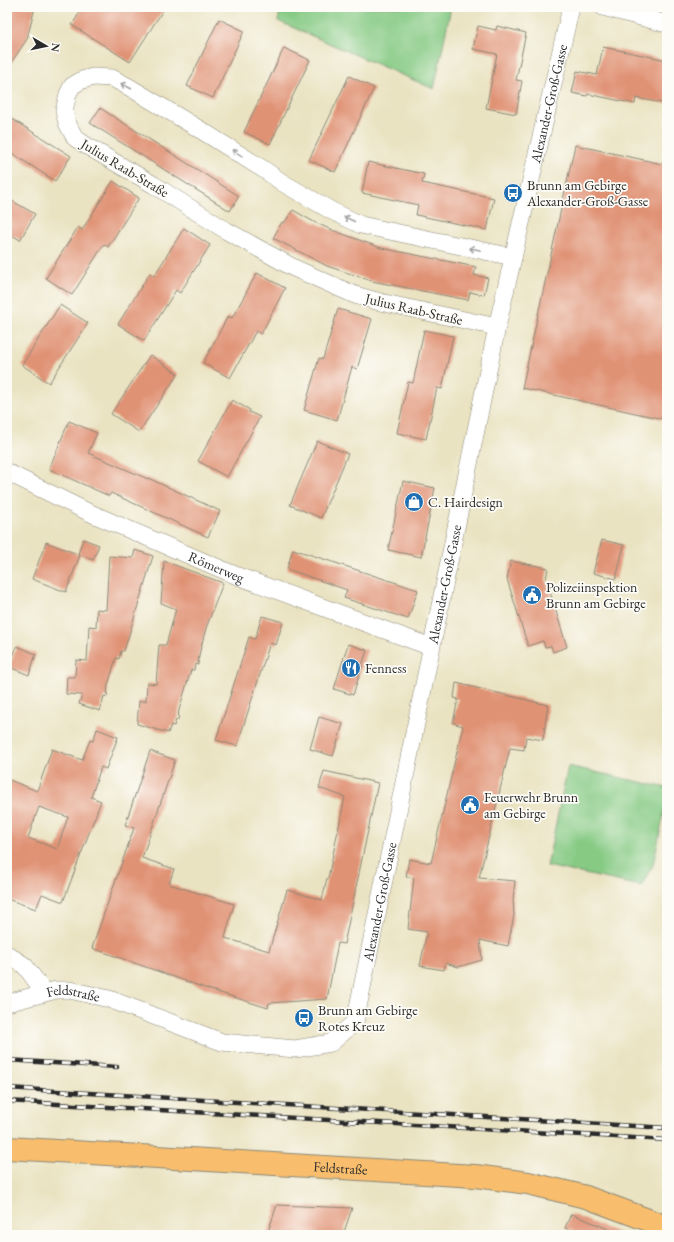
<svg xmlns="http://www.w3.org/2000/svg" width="674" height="1242" font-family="'EB Garamond',serif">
<rect width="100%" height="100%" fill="#fdfcf7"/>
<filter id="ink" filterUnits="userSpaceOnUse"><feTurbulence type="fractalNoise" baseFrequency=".025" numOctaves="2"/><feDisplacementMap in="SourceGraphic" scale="8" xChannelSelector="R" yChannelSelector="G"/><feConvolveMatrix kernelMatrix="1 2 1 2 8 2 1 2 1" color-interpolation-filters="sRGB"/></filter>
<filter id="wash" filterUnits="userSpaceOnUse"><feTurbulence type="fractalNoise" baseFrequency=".012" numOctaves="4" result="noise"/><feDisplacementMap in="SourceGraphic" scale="16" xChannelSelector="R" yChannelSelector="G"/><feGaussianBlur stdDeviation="0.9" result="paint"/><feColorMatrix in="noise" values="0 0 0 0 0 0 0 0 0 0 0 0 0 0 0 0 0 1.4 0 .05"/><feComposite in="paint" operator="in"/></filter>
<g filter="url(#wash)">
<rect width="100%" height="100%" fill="#eae3c2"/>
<path fill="#86ca84" stroke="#587a58" d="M281,7H451L434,89L278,21Z
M568,766L667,788V800L653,865L641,886L547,866Z"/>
<g id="blocks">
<path fill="#e09274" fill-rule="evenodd" d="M7,7H35L27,39L7,69Z
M83,7H165L130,62L72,25Z
M219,19L244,31L213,98L187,86Z
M478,26L496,30L497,26L526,33L516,80L522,81L516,114L486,108L497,54L473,49Z
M603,47L667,60V104L636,98L635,104L588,94L587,96L572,93L577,71L597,75Z
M284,48L310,60L270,144L244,132Z
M349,76L374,88L335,172L309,160Z
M100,108L239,196L230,211L90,123Z
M12,119L71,156L55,181L7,150V126Z
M575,145L667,165V420L522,388Z
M368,162L424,174L422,183L494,198L487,230L416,215L418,205L362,193Z
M113,181L139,198L108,247L104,244L72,295L46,278L78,227L82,230Z
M7,198L35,214L20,240L7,232Z
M293,210L314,222L332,230L381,248L476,267L474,275L488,278L484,295L470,292L468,300L372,281L327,266L273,238L282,222L284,223Z
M184,228L210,245L180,293L176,290L144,341L118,324L150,273L154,276Z
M257,273L285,288L261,334L256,331L230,378L203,363L228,316L232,318Z
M60,305L88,323L49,383L22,365Z
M338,309L372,319L357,369L352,367L337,420L304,410L319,358L323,359Z
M424,330L453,336L442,389L437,388L426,439L397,433L408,382L413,383Z
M150,355L178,374L139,432L111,414Z
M232,400L250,410L249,412L260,417L227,477L198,461Z
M69,421L97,433L88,453L148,479V478L220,511L208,537L111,493L109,496L49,469Z
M317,441L348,454L321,518L290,505Z
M403,481L435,488L421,557L388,550Z
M83,539L99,545L93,560L78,554Z
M602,540L624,545L616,579L593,573Z
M46,542L80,555L66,592L32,579Z
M293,549L418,590L408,619L344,598L347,590L287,569Z
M135,550L153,556L124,651H121L119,659L116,658L108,685L107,697L104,696L100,711L79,704L82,695L66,694L67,677H75L76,660L87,661L89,626L96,627L97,609L106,610L109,556L133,558Z
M164,561L223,583L206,628L199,655L198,665L195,664L194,670H191L179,710L178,720H176L174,726L171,725L168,733L137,724L139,701H146L147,683L156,684L159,645H166L176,609L161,603Z
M511,561L548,568L546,579L567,647L553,652L551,646L545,647L543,641L528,646L507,579Z
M262,616L283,622L276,645L270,643L237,746L216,740L249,637L255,639Z
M348,644L367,650L353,695L334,689Z
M17,646L36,654L29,675L9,667Z
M456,683L548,705L543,740L526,737L524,750L510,748L479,878L515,881L513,899L514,915L508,946L480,940L482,960L458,967L446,963L444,970L420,966L427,932L408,929L414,878L406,877L409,859L431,863L463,726L453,723L458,699L454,698Z
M319,717L343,724L333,756L310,749Z
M97,729L118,737L106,769L101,767L91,797L101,801L63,902L42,894L36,909L7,899V779L37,791L52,749L82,760L90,740L93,741ZM39,807L68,817L57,849L28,838Z
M150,751L175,760L142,858L174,869L169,884L234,904L225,938L269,951L287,890L322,900L327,878H328L345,797L319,788L324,771L378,783L344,944L338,943L327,999L269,1003L268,1008L208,989L92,948L134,828L125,825Z
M277,1205L352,1208L343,1235H267Z
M571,1214L621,1234V1235H584L565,1228Z"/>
</g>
</g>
<g filter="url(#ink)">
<use href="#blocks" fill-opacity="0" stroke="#8a8776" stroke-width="1"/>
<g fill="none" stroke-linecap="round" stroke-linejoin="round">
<defs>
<g id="street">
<path d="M603,7L667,24"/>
<path d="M497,327L380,302L355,295L294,268L227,231L154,185L87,146L75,138L67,123L64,111L68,94L72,86L82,80L93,77L112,78L129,87L204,132L266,171L283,183L332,211L361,225L513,257"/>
<path id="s1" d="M7,472L88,512L235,575L431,647"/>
<path d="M7,954L25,966L44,992"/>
<path id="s2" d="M7,1003L56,990H70L109,999L222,1042L295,1049L331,1043L355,1022L497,327L571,7"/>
</g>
<g id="primary">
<path id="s3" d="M7,1148L475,1176L528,1183L586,1197L667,1227"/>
</g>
</defs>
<use href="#street" stroke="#8a8776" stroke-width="18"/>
<use href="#primary" stroke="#8a8776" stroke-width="24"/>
<use href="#street" stroke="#fff" stroke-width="17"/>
<use href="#primary" stroke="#f9be6d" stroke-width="22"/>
<defs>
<path id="rail" d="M7,1060L117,1067
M7,1088L667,1128
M7,1101L667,1140"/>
</defs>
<use href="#rail" stroke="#2b2b2b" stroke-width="4.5"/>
<use href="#rail" stroke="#fdfcf7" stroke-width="3" stroke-dasharray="9" stroke-linecap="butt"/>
</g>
<defs><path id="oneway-shaft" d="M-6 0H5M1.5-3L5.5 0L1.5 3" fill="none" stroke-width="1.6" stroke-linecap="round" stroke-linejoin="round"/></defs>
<g stroke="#a0a0a0">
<use href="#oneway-shaft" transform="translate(126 86) rotate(-152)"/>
<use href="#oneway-shaft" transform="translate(237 153) rotate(-148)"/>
<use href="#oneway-shaft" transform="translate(349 219) rotate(-155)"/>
<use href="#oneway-shaft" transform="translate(475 249) rotate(-168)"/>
</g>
</g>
<defs>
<symbol id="bus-disc" viewBox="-11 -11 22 22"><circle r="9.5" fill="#1f6fb2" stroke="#fdfcf7"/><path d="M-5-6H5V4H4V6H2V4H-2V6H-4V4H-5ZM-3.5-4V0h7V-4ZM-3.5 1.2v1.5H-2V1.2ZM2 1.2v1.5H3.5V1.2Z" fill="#fff"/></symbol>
<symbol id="shop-disc" viewBox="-11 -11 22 22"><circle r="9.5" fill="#1f6fb2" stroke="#fdfcf7"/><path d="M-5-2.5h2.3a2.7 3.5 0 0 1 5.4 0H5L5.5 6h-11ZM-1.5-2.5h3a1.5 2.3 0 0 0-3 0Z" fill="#fff"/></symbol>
<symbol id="civic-disc" viewBox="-11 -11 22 22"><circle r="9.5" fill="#1f6fb2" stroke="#fdfcf7"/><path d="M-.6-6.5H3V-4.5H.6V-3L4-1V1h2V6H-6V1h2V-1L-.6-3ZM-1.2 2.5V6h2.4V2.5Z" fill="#fff"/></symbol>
<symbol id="restaurant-disc" viewBox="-11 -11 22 22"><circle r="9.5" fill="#1f6fb2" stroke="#fdfcf7"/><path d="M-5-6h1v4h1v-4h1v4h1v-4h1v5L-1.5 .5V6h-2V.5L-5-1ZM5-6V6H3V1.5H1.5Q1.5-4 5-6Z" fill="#fff"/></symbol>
</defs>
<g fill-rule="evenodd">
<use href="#bus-disc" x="502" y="182" width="22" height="22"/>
<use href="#shop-disc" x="403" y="491" width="22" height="22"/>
<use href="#civic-disc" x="521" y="584" width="22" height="22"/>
<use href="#restaurant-disc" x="340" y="657" width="22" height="22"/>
<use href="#civic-disc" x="459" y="794" width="22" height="22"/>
<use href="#bus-disc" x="293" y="1007" width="22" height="22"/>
</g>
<g text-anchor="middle" stroke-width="3.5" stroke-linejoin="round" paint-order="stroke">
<g font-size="14" fill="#2b2b2b" stroke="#fdfcf7">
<text dy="5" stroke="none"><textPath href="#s2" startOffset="1306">Alexander-Groß-Gasse</textPath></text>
<text transform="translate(125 168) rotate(31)" y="5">Julius Raab-Straße</text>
<text transform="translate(414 309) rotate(13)" y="5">Julius Raab-Straße</text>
<text dy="5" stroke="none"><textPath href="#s1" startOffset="230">Römerweg</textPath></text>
<text dy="5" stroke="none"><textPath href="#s2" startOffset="814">Alexander-Groß-Gasse</textPath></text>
<text dy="5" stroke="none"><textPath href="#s2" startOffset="490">Alexander-Groß-Gasse</textPath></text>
<text dy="5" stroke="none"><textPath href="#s2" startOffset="68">Feldstraße</textPath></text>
<text dy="5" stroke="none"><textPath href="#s3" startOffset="334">Feldstraße</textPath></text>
</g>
<g font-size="14" fill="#2b2b2b" stroke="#fdfcf7" text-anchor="start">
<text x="527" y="190">Brunn am Gebirge<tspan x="527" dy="16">Alexander-Groß-Gasse</tspan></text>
<text x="428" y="507">C. Hairdesign</text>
<text x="546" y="592">Polizeiinspektion<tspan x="546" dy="16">Brunn am Gebirge</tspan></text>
<text x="365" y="673">Fenness</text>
<text x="484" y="802">Feuerwehr Brunn<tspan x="484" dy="16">am Gebirge</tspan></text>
<text x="318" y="1015">Brunn am Gebirge<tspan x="318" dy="16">Rotes Kreuz</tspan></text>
</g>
</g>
<rect width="674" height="1242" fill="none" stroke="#fdfcf7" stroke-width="24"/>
<g transform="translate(46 46) rotate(99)" stroke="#fdfcf7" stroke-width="3" paint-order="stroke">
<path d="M0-3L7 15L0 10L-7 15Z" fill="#2b2b2b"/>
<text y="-6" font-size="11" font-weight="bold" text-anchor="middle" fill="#2b2b2b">N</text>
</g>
</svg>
